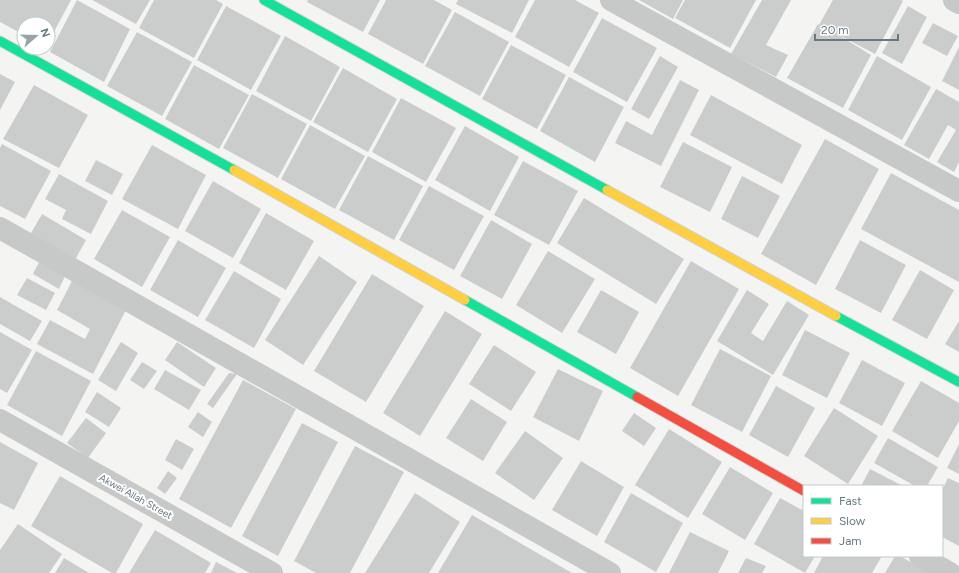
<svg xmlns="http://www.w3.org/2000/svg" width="959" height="573" font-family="Figtree,sans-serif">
<rect width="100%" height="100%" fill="#f4f4f3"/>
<path fill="#cbcdcd" d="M0,0H71L48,43V24H24V35L0,22Z
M77,0L130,29L104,82L50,52Z
M92,0H150L136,24Z
M154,0H216L223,4L194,58L139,28Z
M308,0H380L363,32L307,2Z
M386,0H434L452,10L423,64L368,34Z
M458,0H529L512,33L456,4Z
M535,0H575L599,13L569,67L515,37Z
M639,0H683L673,19Z
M685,0H756L730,48L675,18Z
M762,0H791L766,45L788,55L776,77L731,54Z
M833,0H901L903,1L875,54L837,34L871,55L843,108L787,78L818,24L819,25Z
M226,6L281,36L251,90L197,60Z
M908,6L927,17L902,64L882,53Z
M455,12L509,42L480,96L425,66Z
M602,18L657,48L627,102L573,72Z
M933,23L958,36L947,56L922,43Z
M137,32L192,62L162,116L107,86Z
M285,36L340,67L311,121L256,91Z
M511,45L566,75L537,129L482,99Z
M959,47V90L942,81Z
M660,56L678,67L649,119L631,109Z
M877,56L931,87L902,140L848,110Z
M194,65L249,95L219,149L165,119Z
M343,68L397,99L368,152L313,122Z
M0,74L15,82L0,110Z
M569,77L624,107L595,162L540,131Z
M680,80L699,90L661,166L615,143L626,121L652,135Z
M34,85L88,115L59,168L3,139Z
M936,89L959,102V162L954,172L937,162L956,130L948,125L929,159L904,145Z
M252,94L307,124L278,178L223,148Z
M711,95L802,145L782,184L690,135Z
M401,98L456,128L426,182L372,152Z
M310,125L365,156L335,209L281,179Z
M465,126L519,157L490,211L435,180Z
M825,139L879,169L816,285L761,254Z
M683,142L732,167L710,212L660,187Z
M2,144L51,171L25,219L0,206V148Z
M152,145L206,175L178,229L122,199Z
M368,156L423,186L394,240L339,210Z
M96,160L123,174L112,195L85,181Z
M523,161L578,191L549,245L494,215Z
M891,173L959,210V282L861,229Z
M59,174L108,201L91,234L62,219L66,210L45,199Z
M742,176L780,196L758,238L721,219Z
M213,181L261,209L233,258L185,231Z
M429,186L484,216L454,270L399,240Z
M584,198L684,259L656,304L557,243Z
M122,210L170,237L142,287L94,259Z
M266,213L314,241L286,290L239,263Z
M42,214L86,240L75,260L31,233Z
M491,220L532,244L502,299L460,276Z
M178,240L226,268L198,317L150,290Z
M860,240L906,265L881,313L835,289Z
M548,251L595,279L562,333L516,305Z
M319,256L357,282L303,365L265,340Z
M691,261L739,289L678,396L630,368Z
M39,262L65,276L59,289L33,274Z
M920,270L954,290L927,339L892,320Z
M234,271L281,299L254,348L205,320Z
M372,274L424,306L366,402L314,371Z
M27,278L55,293L46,310L17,295Z
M72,281L126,310L93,374L37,344L50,320L85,339L90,329L57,310Z
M601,290L639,312L616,354L577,332Z
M747,290L769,304L751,333L763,341L787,301L809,315L773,375L717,341Z
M0,297L42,321L30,341L0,324Z
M445,311L482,334L420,436L383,413Z
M959,321V352L945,344Z
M805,330L850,353L827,398L782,375Z
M0,332L32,350L7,393L0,389Z
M121,342L138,353L116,391L98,380Z
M177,342L216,368L204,387L165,360Z
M494,345L536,372L511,411L469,384Z
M720,349L771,376L742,432L691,405Z
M36,351L91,381L62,436L7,405Z
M862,360L905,383L882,426L839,403Z
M142,362L157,371L144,389L130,380Z
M558,369L603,391L579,441L533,417Z
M165,370L201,390L189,410L154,389Z
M229,373L237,374L213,408L207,404Z
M243,380L296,409L231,528L179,499Z
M921,381L959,403V421L938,458L892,431Z
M776,386L815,408L788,457L749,435Z
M97,392L121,408L109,427L85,412Z
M471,399L507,422L483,461L446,438Z
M834,408L878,436L848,484L804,456Z
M198,412L212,422L203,437L188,427Z
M634,413L656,428L644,446L622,431Z
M86,418L106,433L88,458L67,443Z
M302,423L338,442L278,556L242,536Z
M669,429L722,462L688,518L635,485Z
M525,431L563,458L534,500L495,473Z
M888,438L938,467L927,486H915L874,463Z
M176,439L194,449L182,470L165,460Z
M0,442L38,463L14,510L0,503Z
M959,444V474L947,468Z
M355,446L404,472L350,573H316L294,561Z
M581,461L624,487L597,536L552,510Z
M730,467L773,493L745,540L702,514Z
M870,469L903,486H861Z
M168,471L177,478L165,494L157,488Z
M60,476L143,524L116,573H112L31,526Z
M948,478L959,483V546L942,537V490Z
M415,493L460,522L429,573H365Z
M631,493L683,523L656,572L604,542Z
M780,498L804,511V556H815L805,573L754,544Z
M472,515L572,573H438Z
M18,524L62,554L49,573H0V550Z
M155,530L211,563L205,573H129Z
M690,532L729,551L718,573H669Z
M823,556H882L872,573H814Z
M895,556H900L930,573H885Z
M64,558L89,573H55Z
M746,558L766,566L762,573H738Z
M216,562L237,573H211Z"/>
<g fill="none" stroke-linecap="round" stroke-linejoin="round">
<defs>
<path id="fast" d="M264,0L607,190
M0,41L234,170
M465,300L637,397
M836,316L959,382"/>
<path id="slow" d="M234,170L465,300
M607,190L836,316"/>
<path id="jam" d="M637,397L804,491"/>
</defs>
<use href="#fast" stroke="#d0d1d1" stroke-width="11"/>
<use href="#slow" stroke="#d0d1d1" stroke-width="11"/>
<use href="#jam" stroke="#d0d1d1" stroke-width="11"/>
<path stroke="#c7c9c8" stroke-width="22" d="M611,0L959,191
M954,0L959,3
M0,228L610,573
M0,420L272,573
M920,556L950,573"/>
<use href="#fast" stroke="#16e098" stroke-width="9"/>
<use href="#slow" stroke="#ffcf43" stroke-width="9"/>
<use href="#jam" stroke="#f24e42" stroke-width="9"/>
</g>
<g text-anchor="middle" stroke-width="4" stroke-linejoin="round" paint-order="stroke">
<g font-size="10" fill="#667981" stroke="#fff">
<text transform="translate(136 496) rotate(29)" y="4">Akwei Allah Street</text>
</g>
</g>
<rect x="803" y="485" width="140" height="72" fill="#ffffff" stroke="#c2c9cd"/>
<rect x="811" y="498" width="20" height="6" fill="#16e098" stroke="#c2c9cd"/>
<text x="839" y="505" font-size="12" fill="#667981">Fast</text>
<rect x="811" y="518" width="20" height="6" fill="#ffcf43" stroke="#c2c9cd"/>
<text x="839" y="525" font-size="12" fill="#667981">Slow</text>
<rect x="811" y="538" width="20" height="6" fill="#f24e42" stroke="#c2c9cd"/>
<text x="839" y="545" font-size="12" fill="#667981">Jam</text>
<g transform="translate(36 36) rotate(70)"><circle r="19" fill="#ffffff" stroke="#c2c9cd"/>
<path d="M0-3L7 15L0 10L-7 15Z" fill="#98a4a9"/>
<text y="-6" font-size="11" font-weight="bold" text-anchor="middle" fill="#667981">N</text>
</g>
<path d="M815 34v6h83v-6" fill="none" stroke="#667981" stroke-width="2"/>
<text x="821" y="34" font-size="12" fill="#667981" stroke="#ffffff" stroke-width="3" paint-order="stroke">20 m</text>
</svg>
